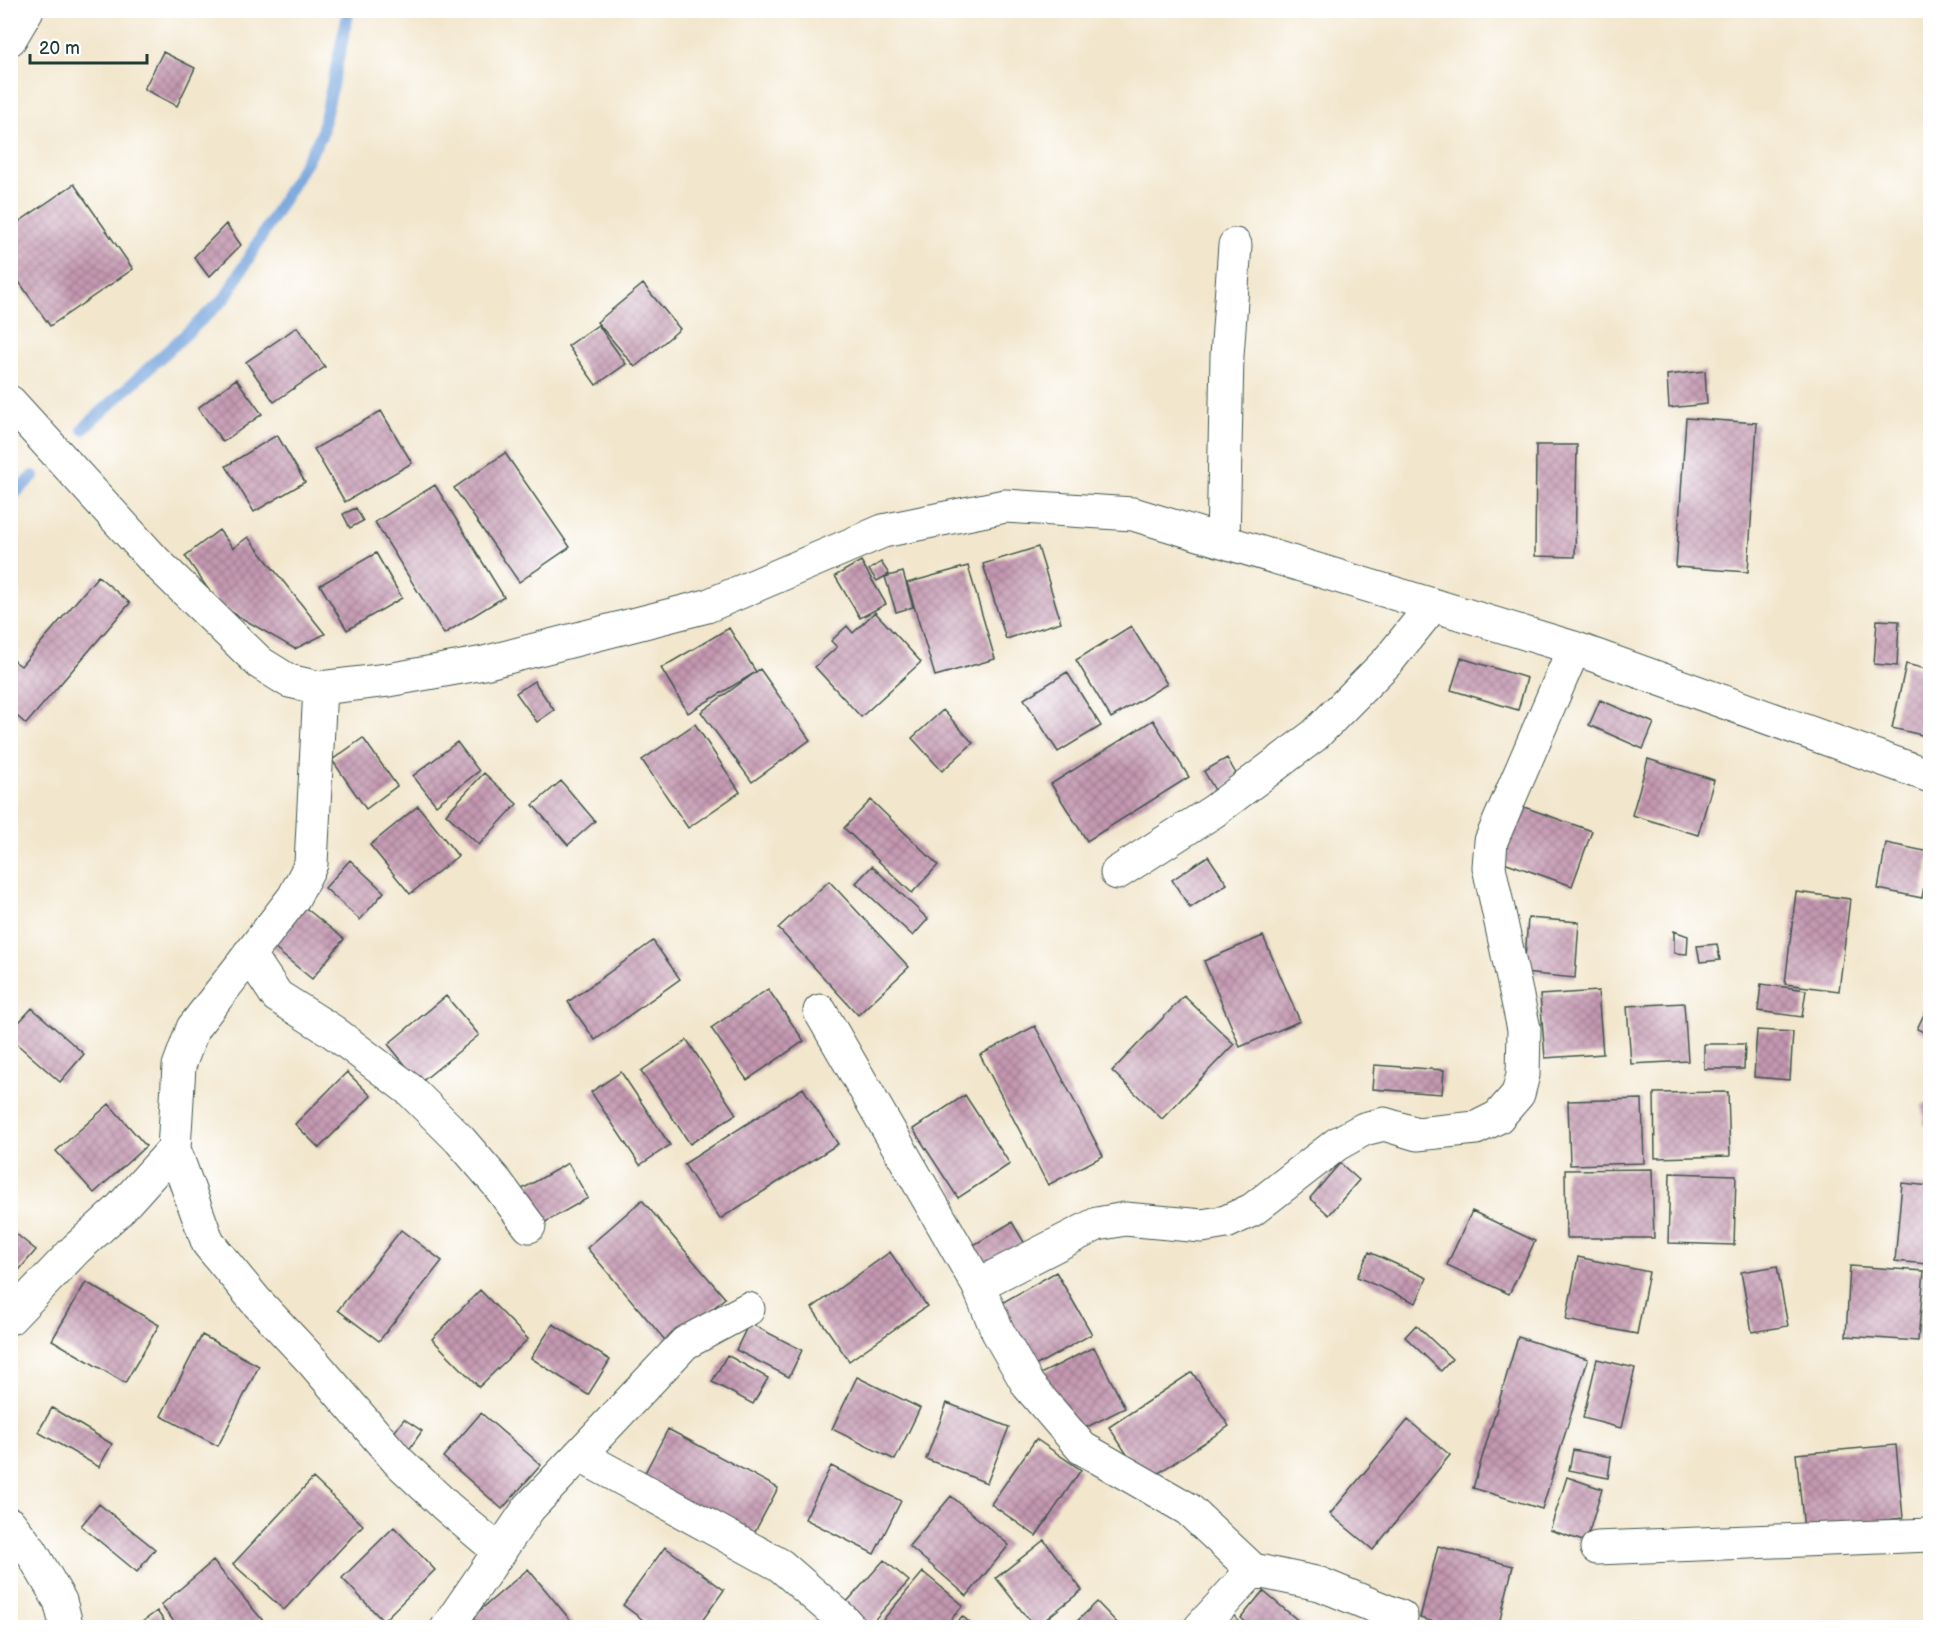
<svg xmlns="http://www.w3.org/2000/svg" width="1941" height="1638" font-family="'Balsamiq Sans',sans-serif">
<defs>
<pattern id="building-cross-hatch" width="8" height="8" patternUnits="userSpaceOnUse" patternTransform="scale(1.5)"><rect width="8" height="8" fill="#c498b1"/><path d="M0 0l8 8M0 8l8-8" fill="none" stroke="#9f7d91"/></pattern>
</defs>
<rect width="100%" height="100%" fill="#fff"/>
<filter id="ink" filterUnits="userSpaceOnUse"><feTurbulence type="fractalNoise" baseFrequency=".0167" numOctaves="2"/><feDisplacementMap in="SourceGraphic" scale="12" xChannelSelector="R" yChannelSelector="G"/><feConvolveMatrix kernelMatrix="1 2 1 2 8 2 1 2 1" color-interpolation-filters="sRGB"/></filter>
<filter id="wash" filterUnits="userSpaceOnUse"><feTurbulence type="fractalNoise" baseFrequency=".008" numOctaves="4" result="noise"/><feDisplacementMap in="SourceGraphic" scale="24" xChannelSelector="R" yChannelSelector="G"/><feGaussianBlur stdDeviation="1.35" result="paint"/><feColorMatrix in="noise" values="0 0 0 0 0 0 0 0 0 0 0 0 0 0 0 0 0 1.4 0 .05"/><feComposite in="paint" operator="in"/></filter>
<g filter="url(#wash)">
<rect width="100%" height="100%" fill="#f2e6cc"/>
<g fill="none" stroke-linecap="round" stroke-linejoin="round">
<path stroke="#70a0da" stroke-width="12" d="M83,429L225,298L321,136L349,10
M10,498L33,476"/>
</g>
<g id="blocks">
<path fill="url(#building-cross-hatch)" d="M163,52L195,68L177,106L144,89Z
M74,184L133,269L50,326L10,269V228Z
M226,224L241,245L209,277L194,257Z
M643,284L680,329L635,367L597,322Z
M598,325L626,364L596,385L568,346Z
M297,327L325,367L274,402L246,362Z
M1705,371L1707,404L1669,408L1667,375Z
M236,379L262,414L223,442L198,408Z
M381,411L412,463L345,502L314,449Z
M1686,418L1757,423L1748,572L1676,567Z
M277,435L305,482L254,512L226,466Z
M1536,445H1577L1575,557L1535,556Z
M505,453L570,547L519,582L454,488Z
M435,485L504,597L444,634L375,522Z
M356,508L363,521L350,528L343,514Z
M219,530L233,548L248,537L325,634L295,649L219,605L185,556Z
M1038,547L1061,622L1006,639L983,564Z
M376,553L402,598L347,630L320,585Z
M861,561L886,604L860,618L835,576Z
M881,562L889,574L877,581L869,570Z
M968,566L995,659L935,676L907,583Z
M903,572L913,607L896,612L885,577Z
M98,576L130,603L26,724L10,710V658L21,666Z
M875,612L921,662L861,717L815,667L837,647L831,641L847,626L853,633Z
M1877,620L1899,621L1897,666L1874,664Z
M1131,626L1167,684L1111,718L1076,660Z
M729,628L756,672L688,713L661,668Z
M1461,658L1527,678L1518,710L1451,690Z
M1906,664L1930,670V737L1892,728Z
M760,669L810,740L752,782L701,712Z
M1067,672L1101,726L1058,752L1024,699Z
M534,681L554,710L537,722L516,693Z
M1600,700L1654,723L1643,749L1589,725Z
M943,710L973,743L942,771L912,738Z
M1153,720L1189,777L1087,841L1051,784Z
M695,724L740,792L688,828L642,760Z
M363,738L397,786L366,809L332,760Z
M457,742L479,771L436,805L413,776Z
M1227,758L1239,779L1216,792L1204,771Z
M1648,759L1714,780L1698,835L1632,815Z
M484,773L517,804L479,845L446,814Z
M561,781L595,821L568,845L533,805Z
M871,800L938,865L912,893L844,828Z
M418,806L458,856L410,894L370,845Z
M1521,806L1592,831L1572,886L1501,861Z
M1886,843L1930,852L1922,898L1878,889Z
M1208,856L1227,884L1190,908L1172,880Z
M350,860L384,892L360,920L325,888Z
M872,866L928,919L913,936L856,883Z
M829,881L909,967L858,1015L778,928Z
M1796,892L1850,899L1839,991L1785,984Z
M302,905L344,939L312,979L269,944Z
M1528,918L1579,922L1575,978L1524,973Z
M1674,931L1688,936L1687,954L1674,953Z
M1263,936L1300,1021L1240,1047L1204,961Z
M653,941L680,979L595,1040L568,1002Z
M1717,944L1720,960L1700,962L1697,946Z
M1761,984L1806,990L1802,1017L1758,1011Z
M768,989L804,1041L747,1080L711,1028Z
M1598,991L1603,1054L1545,1058L1540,995Z
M446,996L479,1035L420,1083L388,1044Z
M1184,996L1234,1044L1162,1119L1112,1071Z
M1684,1003L1688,1061L1631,1064L1627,1006Z
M32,1008L84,1054L60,1082L10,1038V1032Z
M1926,1010L1930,1012V1035L1917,1029Z
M1035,1026L1103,1156L1048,1185L980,1055Z
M1757,1030L1793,1032L1790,1080L1754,1077Z
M687,1040L736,1114L690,1144L641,1071Z
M1704,1044H1745L1744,1069H1704Z
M1374,1065L1444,1070L1442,1094L1372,1089Z
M347,1072L371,1096L319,1148L295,1124Z
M621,1072L670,1145L640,1165L591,1092Z
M803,1088L838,1144L720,1219L684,1164Z
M1728,1092L1730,1156L1655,1158L1654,1093Z
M965,1095L1010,1164L958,1198L913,1129Z
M1642,1099L1644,1163L1570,1165L1568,1101Z
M1930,1103V1124L1924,1125L1922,1104Z
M109,1104L146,1146L94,1193L56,1151Z
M568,1163L588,1198L535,1228L515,1193Z
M1340,1163L1359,1180L1329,1215L1310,1198Z
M1652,1169L1654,1238H1566L1565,1170Z
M1670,1173L1736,1175L1734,1245L1668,1243Z
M1902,1183L1930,1186V1226L1927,1264L1895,1261Z
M642,1200L725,1298L670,1346L587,1248Z
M1472,1211L1535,1241L1509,1294L1447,1265Z
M1012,1222L1025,1244L980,1271L967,1249Z
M10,1229L36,1250L15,1275L10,1271Z
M401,1230L442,1261L379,1341L338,1310Z
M890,1252L927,1306L849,1361L812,1308Z
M1369,1252L1427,1278L1416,1303L1357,1277Z
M1578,1257L1649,1272L1637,1334L1566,1320Z
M1777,1266L1788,1326L1752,1332L1741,1272Z
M1850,1266L1924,1271L1918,1341L1846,1336Z
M1056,1272L1092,1334L1035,1366L1000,1304Z
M86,1282L159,1325L125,1383L52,1340Z
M480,1290L528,1339L479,1387L432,1339Z
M749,1323L802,1350L789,1377L736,1350Z
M553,1324L610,1360L588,1395L531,1358Z
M1416,1325L1452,1359L1441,1371L1405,1337Z
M202,1335L259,1366L218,1446L161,1416Z
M1518,1337L1588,1359L1542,1509L1473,1488Z
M1094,1347L1125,1408L1071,1435L1040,1374Z
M727,1355L768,1378L753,1404L712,1382Z
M1597,1359L1635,1368L1621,1428L1583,1418Z
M1192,1372L1229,1426L1145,1482L1109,1427Z
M857,1377L920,1408L895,1460L832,1429Z
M947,1403L1009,1427L987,1483L926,1459Z
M52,1408L112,1444L99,1467L38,1432Z
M481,1413L541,1465L502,1509L443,1457Z
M404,1419L422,1431L408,1451L390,1438Z
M1408,1420L1450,1455L1373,1550L1330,1514Z
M668,1429L778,1488L749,1543L639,1484Z
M1036,1439L1081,1470L1036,1536L991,1504Z
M1896,1445L1903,1518L1804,1529L1796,1454Z
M1573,1450L1611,1457L1608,1478L1569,1470Z
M831,1466L901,1501L874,1554L805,1519Z
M1567,1477L1602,1489L1586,1542L1550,1530Z
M313,1478L363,1525L284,1610L233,1564Z
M951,1496L1009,1545L967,1596L909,1546Z
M99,1504L155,1549L137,1572L81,1526Z
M394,1527L435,1570L383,1621L342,1578Z
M1044,1540L1082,1590L1035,1628L996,1578Z
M1438,1546L1513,1566L1498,1628H1457L1420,1618Z
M665,1547L724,1590L697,1628H654L623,1605Z
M884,1560L909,1581L869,1626L845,1604Z
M213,1561L269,1628H179L161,1605Z
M528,1569L577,1628H481L472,1617Z
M923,1572L963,1605L944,1628H876Z
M1263,1591L1307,1628H1252L1241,1618Z
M1097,1602L1122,1628H1070Z
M157,1611L169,1628H134Z
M1233,1615L1246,1628H1222Z
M962,1616L976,1628H953Z
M1632,1621L1653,1627V1628H1630Z"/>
</g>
</g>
<g filter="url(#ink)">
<use href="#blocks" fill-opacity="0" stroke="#3f564b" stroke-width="1.5"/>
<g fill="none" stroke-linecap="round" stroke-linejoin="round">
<defs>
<path id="minor" d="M10,39L27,10
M10,402L155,561L260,663L289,681L320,688L388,680L484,663L707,606L883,531L1005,506L1133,514L1574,648L1930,776
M1223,541L1227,356L1235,245
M1117,873L1214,811L1315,735L1388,661L1433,605
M249,954L277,996L332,1031L410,1090L460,1140L497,1183L529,1226
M820,1011L978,1285L998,1332L1028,1385L1082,1448L1188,1509L1253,1570L1320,1584L1401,1617
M174,1149L208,1243L255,1300L313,1362L398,1461L447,1507L500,1552
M978,1285L1097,1224L1125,1219L1202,1226L1226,1222L1252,1210L1337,1144L1364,1129L1384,1124L1417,1134L1476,1128L1498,1117L1518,1094L1523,1075L1524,1029L1489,867L1491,841L1574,648
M10,1318L76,1249L118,1211L174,1149L179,1066L193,1028L294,897L311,864L320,688
M579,1455L780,1565L842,1619L850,1628
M10,1524L31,1551L60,1601L67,1628
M1597,1548L1930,1535
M447,1628L529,1508L685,1343L748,1309
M1200,1628L1253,1570"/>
</defs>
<use href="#minor" stroke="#3f564b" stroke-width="35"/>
<use href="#minor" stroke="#fff" stroke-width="33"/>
</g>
</g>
<rect width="1941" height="1638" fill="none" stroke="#fff" stroke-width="36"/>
<path d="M30 54v9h117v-9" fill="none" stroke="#1f3d34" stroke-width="3"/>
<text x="39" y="54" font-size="18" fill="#1f3d34" stroke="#ffffff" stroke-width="4.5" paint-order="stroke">20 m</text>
</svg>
